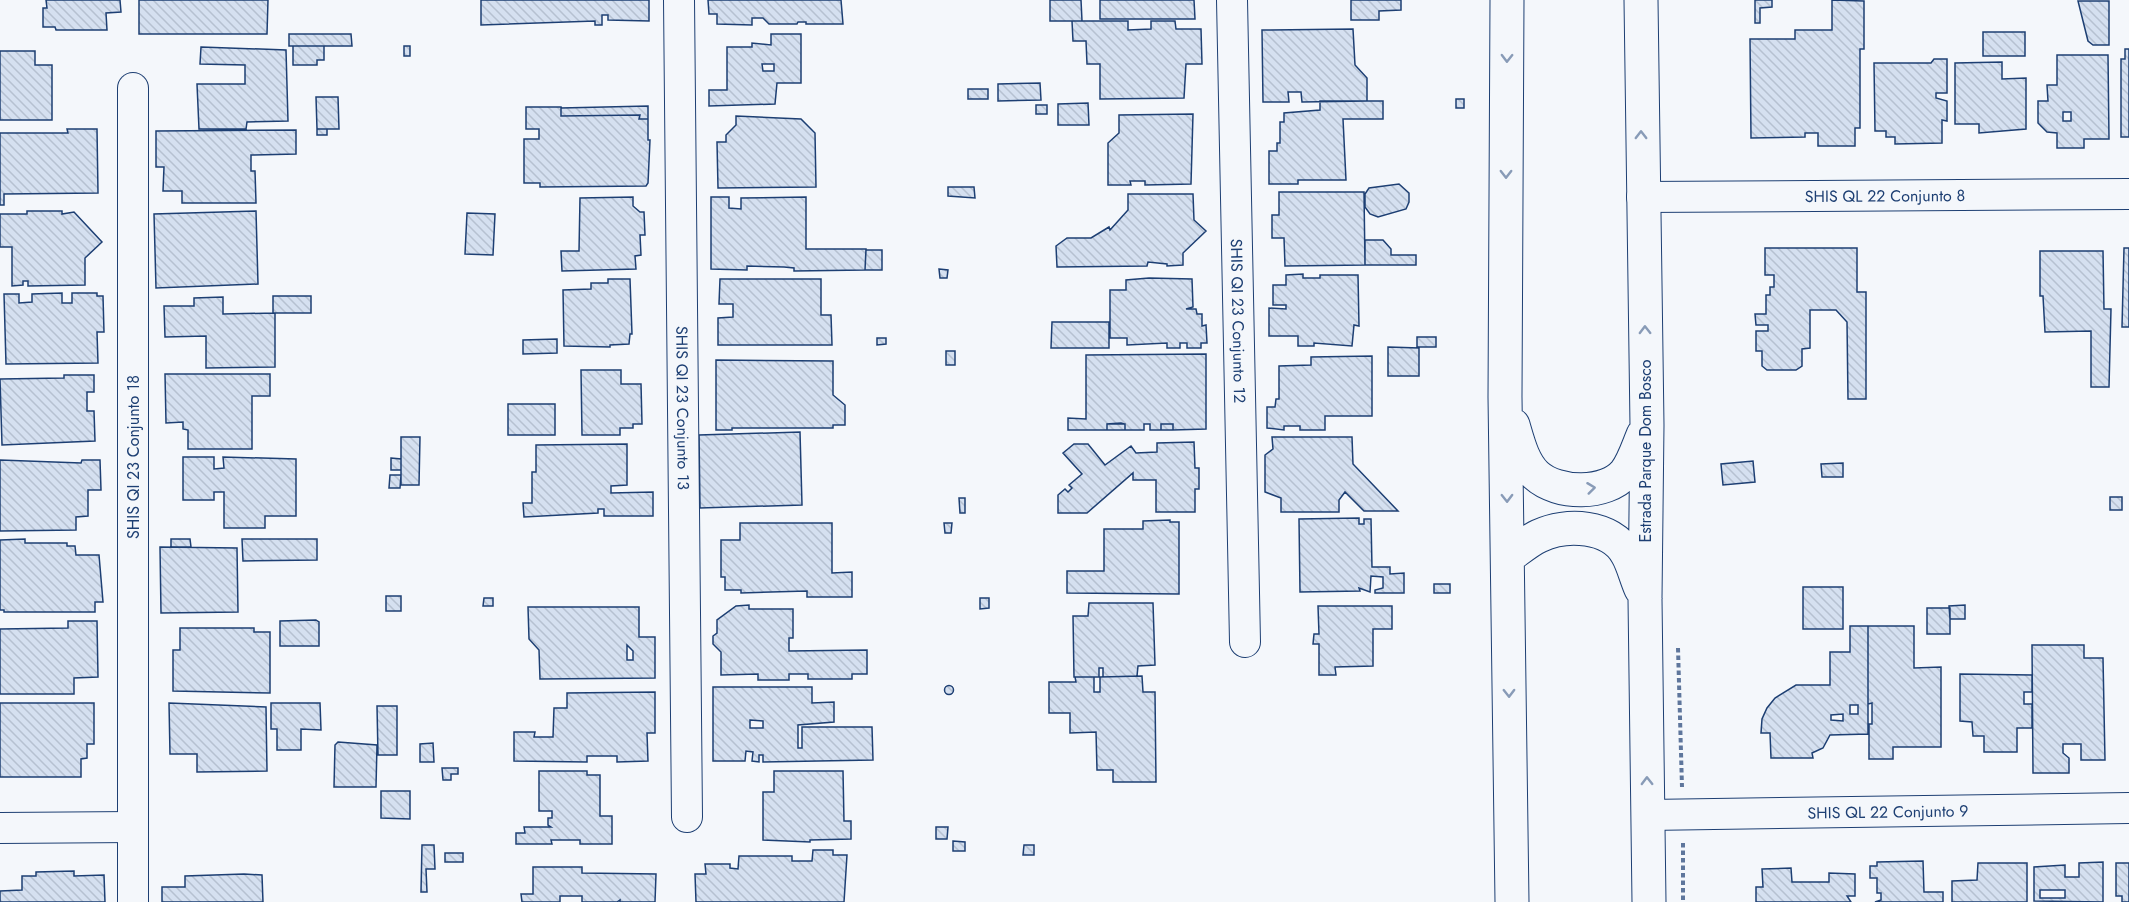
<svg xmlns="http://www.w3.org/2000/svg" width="2129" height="902" font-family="Jost,sans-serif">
<defs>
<pattern id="building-back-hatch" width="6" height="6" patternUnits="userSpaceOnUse" patternTransform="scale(1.5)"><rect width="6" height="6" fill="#d5e0f0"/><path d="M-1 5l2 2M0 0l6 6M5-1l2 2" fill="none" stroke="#b6c1d1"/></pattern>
</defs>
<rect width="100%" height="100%" fill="#f4f7fb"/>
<path fill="url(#building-back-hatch)" stroke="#1d3f73" stroke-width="1.5" fill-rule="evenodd" d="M46,0H120L121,12L106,13L107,30H56L55,27H43V8H47Z
M139,0H268L267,34H139Z
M481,0H649V21L608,20V15H602V25H595V21L481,25Z
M708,0H841L843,24H806V22H798L797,24H769L763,18H752V25L717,24V14H709Z
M1050,0H1081L1082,21H1050Z
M1100,0H1194L1195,19H1100Z
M1351,0H1401V10L1379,11V20H1351Z
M1755,0H1772V7L1760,8V23H1755Z
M1832,0L1864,1V49H1860V128H1855V146H1818V133H1805V137L1751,138L1750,39H1795V30H1832Z
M2078,1H2109V45H2093L2088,41Z
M1072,21H1128V30L1151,29V21H1175L1176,29H1201L1202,64H1186L1184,98L1100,99V64H1087L1086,41H1073Z
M1353,29L1355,65L1367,78V101L1302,102L1301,92H1288L1289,102H1263L1262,30Z
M1983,32H2025V56H1983Z
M289,34H351L352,46H289Z
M771,34H801V83H777L775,104L709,106V90H727V47H752V43L771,45ZM762,64H774V71H763Z
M293,46H324V60H317V65H293Z
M404,46H410V56H404Z
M201,47L286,50L288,121L247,122L246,129H199L197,84H245V65L200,64Z
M2125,49H2129V137H2121V59H2125Z
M0,51H35V65H52V120H0Z
M2057,55H2108L2109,139H2084V148H2057V133L2047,132L2038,123V101H2048L2047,85H2057ZM2063,112H2071V121H2063Z
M1934,59H1947V93H1936V98L1947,101V121L1942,120V143L1895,144V137H1886V131H1875L1874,63H1931Z
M2002,62V79L2026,78V129L1979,133V124H1955V63Z
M1040,83L1041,100L998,101V84Z
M968,89H988V99H968Z
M316,97H338L339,129H317Z
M1456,99H1464V108H1456Z
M1320,101H1383V119H1343L1346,180H1298V184H1269V151H1277V143H1280V122H1284V113L1320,110Z
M1088,103L1089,125H1058V104Z
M1036,105H1047V114H1036Z
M648,106V119H639L640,115L561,116V108Z
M526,107H561V116L640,115L639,119H648V140H650L648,183L646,186L540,187V183H524V139H539V129H526Z
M1193,114L1191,184L1145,185V181H1130L1131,185H1108V143L1119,133V115Z
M736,116L801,119L815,133L816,187L718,188L717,142H726V135L736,125Z
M67,129H97L98,193L4,194V205H0V133H68Z
M317,129H327V135H317Z
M296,130V154L251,155V171H255L256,203H182V191H163L164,167H156V131Z
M1399,184L1409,193V202L1406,209L1378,217L1370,214L1365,207V194L1369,188Z
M948,187H974L975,198L948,196Z
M1279,192H1364L1365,265L1285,266L1284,238H1272V215H1279Z
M1128,194H1193L1194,220L1206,231L1183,253V265L1167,266V264L1148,262L1147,266L1057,267L1056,246L1067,238H1091L1109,227L1110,230L1128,210Z
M633,197V206L640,212H644L645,235H640L641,255L635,256L636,269L562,271L561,251H579L580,198Z
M711,197H729V208L741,209V198L806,197V249H866L865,270L794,271V268L784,267L747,266V270L711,269Z
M27,211H62V214L74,212L102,242L85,258V285L28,286V281H23V285L12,286V247H0V214H27Z
M256,211L258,284L156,288L154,214Z
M467,213L495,214L493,255L465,254Z
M1365,240H1383L1391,249V255H1416V265H1365Z
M1765,248H1857V292H1866V399H1848L1847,322L1836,310H1810V348L1802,349V366L1796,370H1767L1762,366V351H1756V331H1768V325H1756L1755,314H1766V295H1770V287H1774V275H1765Z
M2124,248H2129V327H2122Z
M866,250H882V270H865Z
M2040,251H2103L2104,309H2111L2109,387H2091V331L2045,332L2043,296H2040Z
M939,269L948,270L947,278H940Z
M1303,274V278H1320V275H1358L1359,326L1354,325L1352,346L1314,343V346H1298V336H1269V308L1286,309V305H1273V285H1286V275Z
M1149,278L1192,279L1193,307L1186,309H1196L1197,314H1202V326L1206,325L1207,343H1201V348H1187V343H1180V348H1167V343L1127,345V338H1110V290H1126V280Z
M608,279H630L632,334H630L629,344L610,345V347L564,346L563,290L591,289V283H608Z
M720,279H821V315H831L832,345H718V318L733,317V304H719Z
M62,293V303H72V293H97V296H103L104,332H97L98,363L6,364L4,294H19V303L32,302V294Z
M273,296H311V313H273Z
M223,297V314L275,313V367L206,368V336L165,337L164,306H194V298Z
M1052,322H1109V348H1051Z
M1417,337H1436V347H1417Z
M877,338H886V344L877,345Z
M557,339V353L523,354V340Z
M1388,347L1419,348V376H1388Z
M946,351H955V365H946Z
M1206,354V429L1173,430V424H1161V430H1150V424H1144V430H1125V424L1121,423L1107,424V430H1068V418L1086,419V355Z
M1372,356V416H1325V430H1300V426H1284V430L1267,428V407H1275L1276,399H1279V366L1311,365V357Z
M716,360L833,361V395L845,405V425H833V428H732V430H716Z
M581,370H621V384H641L642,424H633V428H620V435H582Z
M165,374H270V396H252V449H188V430L183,429V422L166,423Z
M64,375H94V392H87V411H94L95,441L2,445L0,379L64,378Z
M508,404H555V435H508Z
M1107,424H1125V430H1107Z
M1161,424H1173V430H1161Z
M800,432L802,505L700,508L699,435Z
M401,437H420L419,485H401Z
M1272,437H1352L1353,464L1398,511H1364L1345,492L1339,500V512H1281V498L1265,492V455L1273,449Z
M1194,442L1195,468H1199V489H1195V512H1156V480H1133V473L1087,513H1058V495L1065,489L1068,492L1072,488L1069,485L1082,474L1063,453L1074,444H1088L1105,465L1131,446L1136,453L1157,452V443Z
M627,444V485L611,486V493L653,492V516H604V509H598V513L524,517L523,503H532V472H536V445Z
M183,457H214V469L224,468L223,457L296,459V516H265V528H224V492H214V500H183Z
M391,458L401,459V470H391Z
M0,460L81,463L82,460H100L101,490H88V516L76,517V530L0,531Z
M1753,461L1755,482L1723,485L1721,464Z
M1843,463V477H1822L1821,464Z
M390,475H401L400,488H389Z
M2110,497H2122V510H2110Z
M959,498H965V513H960Z
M1359,518V524H1364V519H1371L1372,567H1390V574L1404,573V593H1375V590L1383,588V577L1371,576L1370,592L1359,588L1360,591L1300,592L1299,519Z
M1170,520V522H1179V594L1067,593V571H1104V529H1143V521Z
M740,523H832V573L852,572V597H807V591L741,593V590H725V577H721V540H740Z
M944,523H952L951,533H945Z
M25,539V543H67V546H75L76,555H99L103,602H95V612H4V610H0V540Z
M171,539H190L191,547H171Z
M242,539H317V560L243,561Z
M160,547L237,548L238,612L161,613Z
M1434,584H1450V593H1434Z
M1803,587H1843V629H1803Z
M386,596H401V611H386Z
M484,598H493V606H483Z
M980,598H989V608L980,609Z
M1089,603H1153L1155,665L1138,666L1137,676L1103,677V668H1099V677H1074L1073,616H1088Z
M749,605V609H793V638H789V651L867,650V674H852V679H808V674H789V680H758V674L721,675V652L713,644V636L717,633V620L736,606Z
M1965,605V619H1950L1949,606Z
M1318,606H1392V629H1373V666L1335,667L1336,675H1319V644H1313L1314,634H1319Z
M528,607H639V637H655V678L540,679L539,650L529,639ZM627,645L633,651V660H627Z
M1927,608H1950V634H1927Z
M316,620L319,622V646H280V621Z
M68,621H97L98,677L74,678V694H0V629L68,628Z
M1850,626H1868V734L1830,735L1823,748L1812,753L1813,758H1771L1770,733H1761L1762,719L1767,708L1775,698L1796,685H1830V652H1850ZM1850,705H1858V714H1850ZM1843,714V721L1831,720V715Z
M1868,626H1914V668L1941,667V747H1893V759H1869V724H1872V703L1868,704Z
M180,628H254V632H270V693L173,691V650H180Z
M2032,645H2084V658H2103L2105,760H2081V744H2063V753L2069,758V773H2033Z
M1960,674L2032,675V692H2024V704H2032V728H2017V752H1984V736H1973L1972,722L1960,721Z
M1142,676L1143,692H1155L1156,782H1113V770H1097L1096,732L1070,733V713H1049V682H1076L1075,677H1094V692H1100V677Z
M944.5 690a4.5 4.5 0 1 1 9 0a4.5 4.5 0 1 1-9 0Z
M713,687H812V703L834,702V722L798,725V748H802V727H872L873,760L763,762V755H759V762L752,761L753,752L746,751L745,761H713ZM750,720L763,721V728H750Z
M655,692V733H647L648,761L617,762V756H587V762L514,761V732H535L534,737H553L554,708H567V693Z
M0,703H94V744H87V758L81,759V777H0Z
M169,703L266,707L267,771L197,772V754H170Z
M271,703H320L321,730L301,729V750H277V729H271Z
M377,706H397V755H378Z
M338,742L377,745L376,787H334L335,745Z
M433,743L434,762H420V744Z
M442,768H458V774H451V780H443Z
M539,771H587V775H600V816H612V844H580V840H551L552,844H516V833H525L524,827H551L548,825V818H552V811H539Z
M774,771H843L844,821H851V839L810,840V842L763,840V792H774Z
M381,791H410V819L381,818Z
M936,827H948L947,839H936Z
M953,841L965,842V851H953Z
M422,845H434L435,869H426L427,892H421Z
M1024,845H1034V855H1023Z
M813,850H833V855H847L844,902H696L695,874H706L705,864H730V868L738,869L739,856H792V861H812Z
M445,853H463V862H445Z
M1923,861L1924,892H1943V902H1875L1881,900V893H1877V878H1870V866H1877V862Z
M2103,862V902L2034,901V867L2065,865V877H2079V863ZM2040,890H2065V898H2040Z
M1978,863H2027V902H1952V881L1977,880Z
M2116,863H2129V902H2122V896H2116Z
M533,867H582V873L656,874L655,902H620V900L617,902H582V896H560V902H522L521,894H533Z
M1791,868L1792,882H1829V873L1855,874V896H1847L1851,902H1756V887H1763L1762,869Z
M74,871V876L104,875L105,902H0V891L22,890V876H36V872Z
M244,874L262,875L263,902H162V887H185V876Z"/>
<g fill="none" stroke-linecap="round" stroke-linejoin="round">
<defs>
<g id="minor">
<path id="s1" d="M679,0L687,817"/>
<path id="s2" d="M1232,0L1245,642"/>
<path d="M133,88V902"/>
<path id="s3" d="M1642,197L2129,194"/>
<path id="s4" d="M1648,815L2129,808"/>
<path d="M0,828L133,827"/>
</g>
<path id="major" d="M1507,0L1505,397L1512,902
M1641,0L1647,425L1645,599L1649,902
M1513,425C1518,442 1523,463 1536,475C1558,495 1606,495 1625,473C1633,463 1638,447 1643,435
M1508,557C1518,550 1528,541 1539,536C1566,523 1611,525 1627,554C1633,564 1636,578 1641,589"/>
</defs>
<use href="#minor" stroke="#1d3f73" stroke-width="32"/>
<use href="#major" stroke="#1d3f73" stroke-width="35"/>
<path stroke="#5e769c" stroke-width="4" stroke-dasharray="4.5 3" stroke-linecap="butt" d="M1678,648L1682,787
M1683,843V902"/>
<use href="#minor" stroke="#f4f7fb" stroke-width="30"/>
<use href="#major" stroke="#f4f7fb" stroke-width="33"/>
</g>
<defs><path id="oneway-chevron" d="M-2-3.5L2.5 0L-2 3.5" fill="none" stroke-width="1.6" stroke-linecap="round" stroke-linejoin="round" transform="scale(1.5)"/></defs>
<g stroke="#889bb7">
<use href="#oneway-chevron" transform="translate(1507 58) rotate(91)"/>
<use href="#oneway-chevron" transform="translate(1641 135) rotate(-90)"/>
<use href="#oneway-chevron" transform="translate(1506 174) rotate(90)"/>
<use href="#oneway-chevron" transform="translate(1645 330) rotate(-91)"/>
<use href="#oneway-chevron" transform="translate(1591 488) rotate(-7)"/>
<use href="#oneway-chevron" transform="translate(1507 498) rotate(89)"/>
<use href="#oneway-chevron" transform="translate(1509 693) rotate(89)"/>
<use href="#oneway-chevron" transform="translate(1647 781) rotate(-91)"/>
</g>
<g text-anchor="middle" stroke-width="4.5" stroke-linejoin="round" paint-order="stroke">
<g font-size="16" fill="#1d3f73" stroke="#f4f7fb">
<text dy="6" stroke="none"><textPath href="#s3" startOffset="243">SHIS QL 22 Conjunto 8</textPath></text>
<text dy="6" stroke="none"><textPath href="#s2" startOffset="321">SHIS QI 23 Conjunto 12</textPath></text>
<text dy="6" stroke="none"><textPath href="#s1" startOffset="408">SHIS QI 23 Conjunto 13</textPath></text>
<text transform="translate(1645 451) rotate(-90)" y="6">Estrada Parque Dom Bosco</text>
<text transform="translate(133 457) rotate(-90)" y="6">SHIS QI 23 Conjunto 18</text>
<text dy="6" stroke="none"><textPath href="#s4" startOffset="240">SHIS QL 22 Conjunto 9</textPath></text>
</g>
</g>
</svg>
